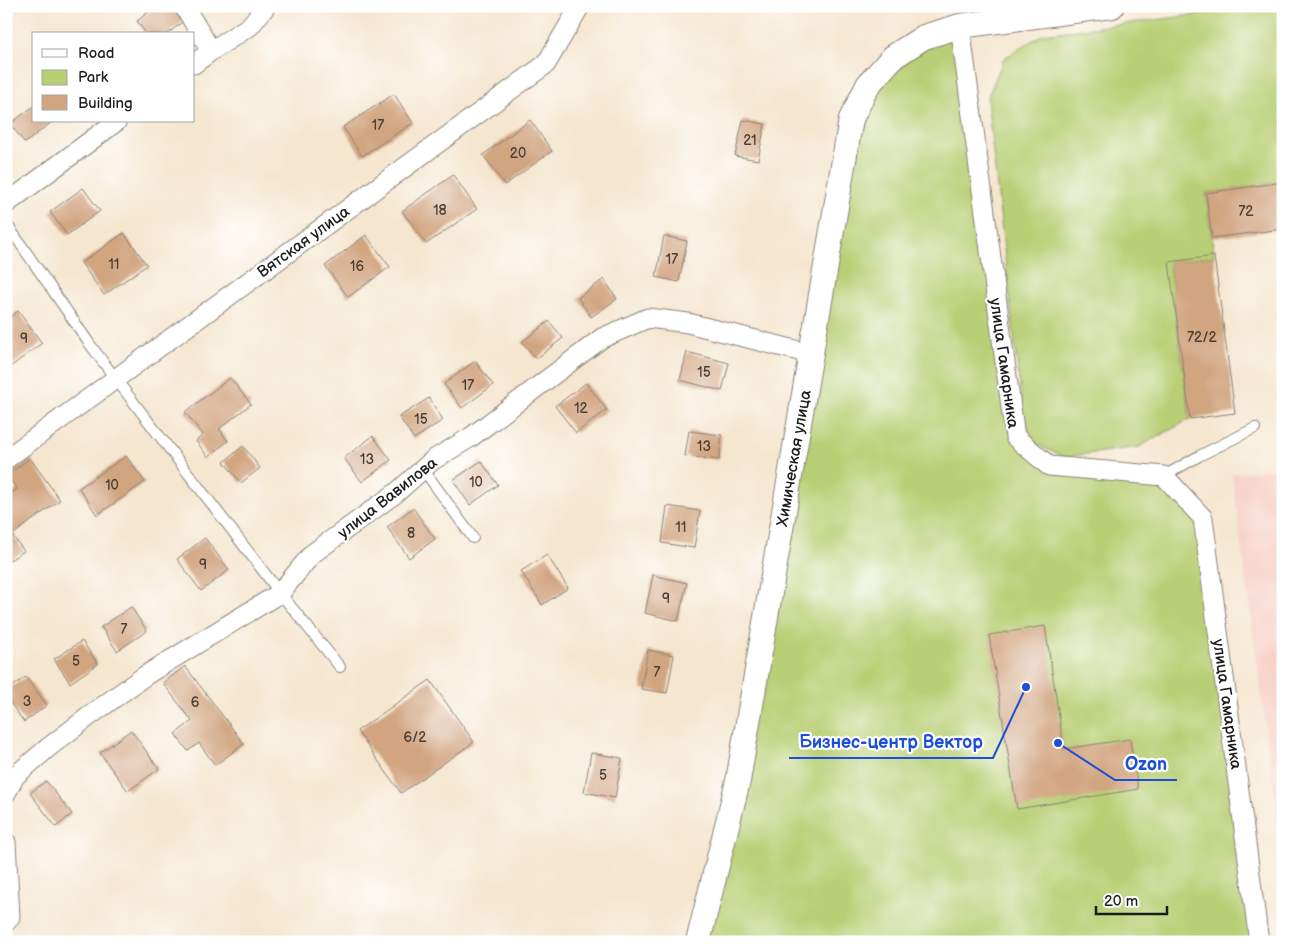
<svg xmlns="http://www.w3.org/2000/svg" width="1289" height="948" font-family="'Balsamiq Sans',sans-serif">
<rect width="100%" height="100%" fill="#fff"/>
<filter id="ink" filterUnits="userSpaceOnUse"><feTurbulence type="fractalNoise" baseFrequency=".02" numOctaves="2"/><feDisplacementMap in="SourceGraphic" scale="10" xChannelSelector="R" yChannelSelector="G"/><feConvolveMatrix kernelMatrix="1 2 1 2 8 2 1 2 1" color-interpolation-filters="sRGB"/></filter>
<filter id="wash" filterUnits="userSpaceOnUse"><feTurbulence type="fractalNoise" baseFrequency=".0096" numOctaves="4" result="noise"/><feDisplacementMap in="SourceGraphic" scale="20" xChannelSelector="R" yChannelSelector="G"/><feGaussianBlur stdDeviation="1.12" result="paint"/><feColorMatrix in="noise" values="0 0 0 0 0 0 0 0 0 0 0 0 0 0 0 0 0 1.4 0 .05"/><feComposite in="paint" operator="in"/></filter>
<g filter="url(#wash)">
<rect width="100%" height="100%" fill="#f5e6cf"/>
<path fill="#f7d1c7" d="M1283,468V844L1281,843L1232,474Z"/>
<path fill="#b9cf74" stroke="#6a7648" d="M1266,6H1283V182L1206,193L1214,256L1169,262L1190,419L1139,447L1064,457L1036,444L1023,416L987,99L1004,58L1043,34Z
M960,26L1015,437L1049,466L1164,476L1203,518L1259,942H698L868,85Z"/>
<g id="blocks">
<path fill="#d2a581" d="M156,6H174L185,20L167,34H146L137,21Z
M394,94L413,123L362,156L343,127Z
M34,106V121H53L25,143L10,124Z
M530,120L552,151L505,185L483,155Z
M743,120L765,124L758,160L735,156Z
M453,175L477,209L426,244L402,211Z
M1283,182V229L1212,238L1206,193Z
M83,188L100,211L67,235L50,212Z
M124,233L147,265L104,295L81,263Z
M366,235L390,267L348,297L325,266Z
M664,236L687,241L679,282L656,277Z
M1214,256L1235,413L1190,419L1169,262Z
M604,279L617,299L591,317L578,298Z
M18,311L42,343L6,370V320Z
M549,321L563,338L536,359L522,342Z
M687,352L729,363L722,391L680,380Z
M475,361L493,385L462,408L444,384Z
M230,378L251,404L219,429L228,441L208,457L196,441L203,435L185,412Z
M586,383L607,410L576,433L555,406Z
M429,398L443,420L414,439L399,417Z
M689,431L722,435L719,460L685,456Z
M373,436L391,460L362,482L344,458Z
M243,446L260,468L241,483L224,462Z
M126,456L145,482L97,515L79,488Z
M30,458L60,500L12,535L24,551L10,560L6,555V497L17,489L7,475Z
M481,461L498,485L470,505L453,480Z
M667,506L700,511L694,548L662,543Z
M413,508L435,539L409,558L387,527Z
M205,538L229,570L201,591L177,559Z
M547,555L568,588L542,605L521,571Z
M653,575L687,583L678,621L645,613Z
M131,607L147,631L117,651L101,627Z
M1045,626L1064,749L1130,739L1138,789L1017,809L989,635Z
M82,641L98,664L70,683L54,659Z
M648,650L674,655L667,693L641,689Z
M185,666L244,744L215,765L199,743L188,751L175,734L192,721L163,683Z
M26,677L47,705L24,722L6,697V691Z
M430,680L474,742L401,793L357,731Z
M131,730L159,769L128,791L100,753Z
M591,753L622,758L615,798L584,792Z
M46,781L72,814L56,827L30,793Z"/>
</g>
</g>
<g filter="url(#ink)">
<use href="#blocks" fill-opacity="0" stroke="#888176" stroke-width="1"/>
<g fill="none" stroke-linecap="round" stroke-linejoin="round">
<defs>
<path id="service" d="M6,223L89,343L115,378L280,593L340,667
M423,469L473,538
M1164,476L1199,456L1255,428"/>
<path id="minor" d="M184,6L211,51
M960,26L1015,437L1049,466L1164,476L1203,518L1259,942
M194,64L211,51L250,26L266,6
M6,204L117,121
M6,459L546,64L580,6
M6,793L15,776L49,747L92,714L146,675L280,593L312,554L396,493L433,460L471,437L602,338L648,318L688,323L811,354
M6,842L10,917L6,922"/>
<path id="tertiary" d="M698,942L738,781L851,119L868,85L893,57L924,37L960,26L1112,6"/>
</defs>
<use href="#service" stroke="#888176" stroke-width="12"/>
<use href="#minor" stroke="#888176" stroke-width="21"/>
<use href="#tertiary" stroke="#888176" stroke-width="26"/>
<use href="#service" stroke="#fff" stroke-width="10"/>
<use href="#minor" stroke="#fff" stroke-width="19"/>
<use href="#tertiary" stroke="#fff" stroke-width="24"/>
</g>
</g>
<g text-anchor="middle" stroke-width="4.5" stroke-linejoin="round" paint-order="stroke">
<g font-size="14" fill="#4a3e35">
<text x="378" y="130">17</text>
<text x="750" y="145">21</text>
<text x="518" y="158">20</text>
<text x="440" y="215">18</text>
<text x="1246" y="216">72</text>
<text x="672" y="264">17</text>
<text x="114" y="269">11</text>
<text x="357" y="271">16</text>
<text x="1202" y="342">72/2</text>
<text x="24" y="343">9</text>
<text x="704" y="377">15</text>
<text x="468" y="390">17</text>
<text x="581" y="413">12</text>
<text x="421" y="424">15</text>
<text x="704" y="451">13</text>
<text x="367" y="464">13</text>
<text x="476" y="487">10</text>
<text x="112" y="490">10</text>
<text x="681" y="532">11</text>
<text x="411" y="538">8</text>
<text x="203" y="569">9</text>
<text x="666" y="603">9</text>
<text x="124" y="634">7</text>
<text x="76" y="666">5</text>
<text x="657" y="677">7</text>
<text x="27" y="706">3</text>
<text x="195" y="707">6</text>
<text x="415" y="742">6/2</text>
<text x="603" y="780">5</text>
</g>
<g font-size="16" fill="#1c1c1c" stroke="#fff">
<text transform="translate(303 241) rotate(-36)" y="6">Вятская улица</text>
<text transform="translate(1005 363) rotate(82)" y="6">улица Гамарника</text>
<text transform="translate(793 458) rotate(-80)" y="6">Химическая улица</text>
<text transform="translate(387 497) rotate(-38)" y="6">улица Вавилова</text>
<text transform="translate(1228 704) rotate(82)" y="6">улица Гамарника</text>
</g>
</g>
<path fill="none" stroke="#1d4ed8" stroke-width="2" d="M1026 687L993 758H789M1058 743L1115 780H1177"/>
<g fill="#1d4ed8" stroke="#fff" stroke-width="2">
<circle cx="1026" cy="687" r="5"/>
<circle cx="1058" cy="743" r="5"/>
</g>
<g font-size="18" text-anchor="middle" font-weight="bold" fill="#1d4ed8" stroke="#fff" stroke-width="4.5" stroke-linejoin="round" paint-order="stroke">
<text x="891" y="748">Бизнес-центр Вектор</text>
<text x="1146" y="770">Ozon</text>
</g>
<rect width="1289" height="948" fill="none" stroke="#fff" stroke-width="25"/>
<rect x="32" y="32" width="162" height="90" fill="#ffffff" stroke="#a4a4a4"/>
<rect x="42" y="49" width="25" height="8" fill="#ffffff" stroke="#a4a4a4"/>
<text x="78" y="58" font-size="15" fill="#1c1c1c">Road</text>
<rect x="42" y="70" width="25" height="15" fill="#b9cf74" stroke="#a4a4a4"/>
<text x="78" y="82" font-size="15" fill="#1c1c1c">Park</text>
<rect x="42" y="95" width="25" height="15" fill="#d2a581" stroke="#a4a4a4"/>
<text x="78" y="108" font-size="15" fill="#1c1c1c">Building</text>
<path d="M1096 906v8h71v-8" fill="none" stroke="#1c1c1c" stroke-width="2.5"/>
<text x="1104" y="906" font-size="15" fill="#1c1c1c" stroke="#ffffff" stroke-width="4" paint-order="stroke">20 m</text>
</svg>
